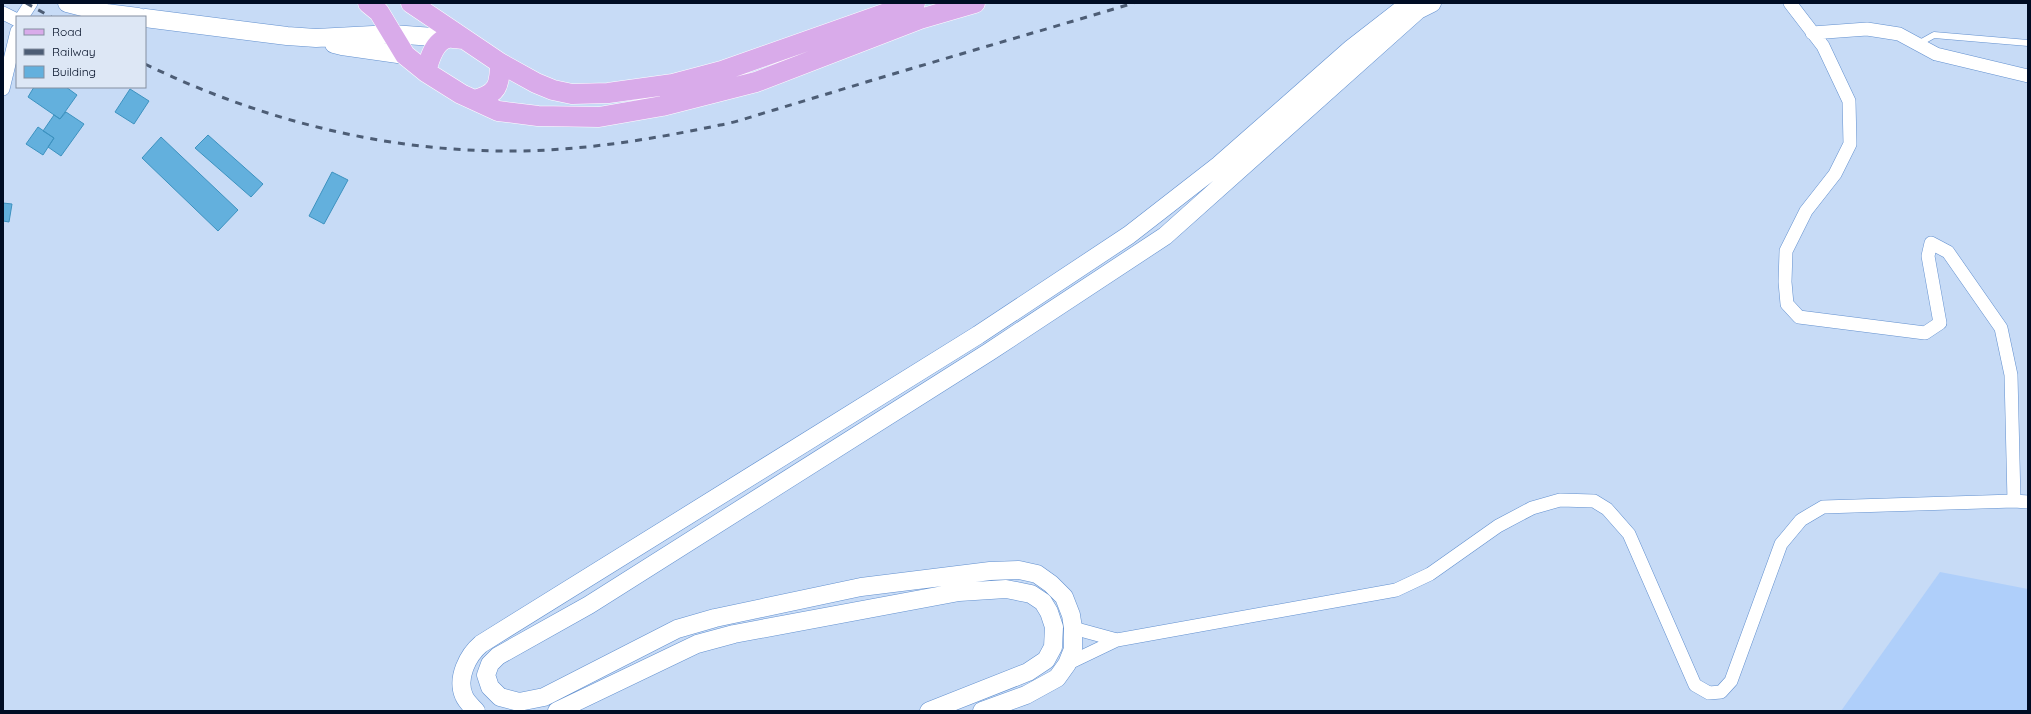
<svg xmlns="http://www.w3.org/2000/svg" width="2031" height="714" font-family="Quicksand,sans-serif">
<rect width="100%" height="100%" fill="#c7dbf6"/>
<path fill="#afcffa" d="M1940,572L2028,589V711H1841Z"/>
<path fill="#63b0dd" stroke="#3d92c0" d="M34,87H66L77,95L60,119L28,97Z
M130,89L149,101L134,124L115,112Z
M66,112L84,124L61,156L48,147L54,138L43,131L54,115L60,119Z
M38,127L54,138L43,155L26,144Z
M208,135L263,184L251,197L195,148Z
M161,137L238,210L218,231L142,158Z
M332,172L348,180L324,224L309,216Z
M3,203L12,204L9,222L3,221Z"/>
<g fill="none" stroke-linecap="round" stroke-linejoin="round">
<defs>
<path id="lane" d="M1918,44L1934,35L2028,43"/>
<path id="street" d="M1790,3L1823,46L1849,101L1850,144L1835,174L1806,211L1786,251L1785,282L1787,304L1799,317L1925,333L1940,323L1928,256L1931,243L1948,252L2001,328L2011,375L2014,501
M3,13L17,20
M22,17L31,3
M1812,33L1867,29L1899,34L1936,54L2028,76
M3,89L17,31
M1073,628L1117,640
M1067,664L1117,640L1396,590L1430,574L1498,526L1532,508L1560,500L1594,501L1607,509L1629,534L1695,685L1709,693L1721,692L1731,681L1781,544L1801,520L1823,507L2014,501L2028,502"/>
<path id="secondary" d="M67,3L106,13L138,17
M145,18L287,36L316,38L392,34L447,38
M334,44L342,46L405,55
M476,711C472,707 466,701 464,696C456,678 468,655 481,644L978,335L1129,235L1219,165L1352,48L1410,3
M557,711L697,644L734,634L959,592L1006,589L1031,594L1043,602L1049,612L1054,627L1053,647L1046,660L1028,672L929,711
M982,711L1026,695L1057,678L1067,664L1073,649V628L1071,615L1064,597L1051,584L1037,574L1019,570L990,571L861,587L715,618L677,629L544,697L519,702L500,697L490,687L486,675L490,664L498,656L589,605L989,352L1165,236L1418,10L1432,3"/>
<path id="primary" d="M368,3L379,12L405,55L426,72L461,94L498,111L538,116L599,117L662,106L756,82L920,19L975,3
M411,3L500,63L536,83L553,90L572,94L608,93L673,84L722,71L915,3
M426,72C429,60 434,41 448,38C452,37 459,39 463,39
M475,100C497,94 500,86 500,63"/>
</defs>
<use href="#lane" stroke="#6290cf" stroke-width="7"/>
<use href="#street" stroke="#6290cf" stroke-width="14"/>
<use href="#secondary" stroke="#6290cf" stroke-width="19"/>
<use href="#primary" stroke="#fff" stroke-width="21"/>
<use href="#lane" stroke="#fff" stroke-width="6"/>
<use href="#street" stroke="#fff" stroke-width="13"/>
<use href="#secondary" stroke="#fff" stroke-width="18"/>
<use href="#primary" stroke="#d9abea" stroke-width="20"/>
<path stroke="#4d5d75" stroke-width="3" stroke-dasharray="7 7" stroke-linecap="butt" d="M26,3L51,17
M145,64C256,118 378,150 501,151C574,152 649,140 720,125C738,122 756,115 774,110C807,100 840,90 873,80C960,54 1047,29 1134,3"/>
</g>
<rect width="2031" height="714" fill="none" stroke="#000d24" stroke-width="8"/>
<rect x="16" y="16" width="130" height="72" fill="#dde7f5" stroke="#8590a1"/>
<rect x="24" y="29" width="20" height="6" fill="#d9abea" stroke="#8590a1"/>
<text x="52" y="36" font-size="12" fill="#000d24">Road</text>
<rect x="24" y="49" width="20" height="6" fill="#4d5d75" stroke="#8590a1"/>
<text x="52" y="56" font-size="12" fill="#000d24">Railway</text>
<rect x="24" y="66" width="20" height="12" fill="#63b0dd" stroke="#8590a1"/>
<text x="52" y="76" font-size="12" fill="#000d24">Building</text>
</svg>
